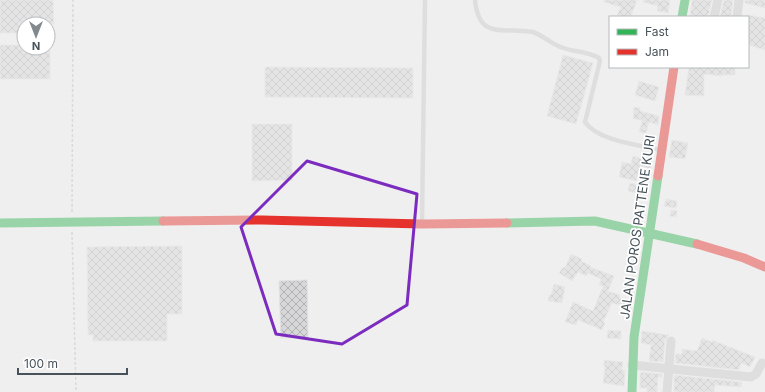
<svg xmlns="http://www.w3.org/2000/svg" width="765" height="392" font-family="Inter,sans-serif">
<defs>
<pattern id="building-cross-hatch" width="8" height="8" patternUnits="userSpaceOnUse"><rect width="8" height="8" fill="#d7d7d9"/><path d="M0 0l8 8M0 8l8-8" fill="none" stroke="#b0b1b3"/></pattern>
</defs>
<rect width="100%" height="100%" fill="#f0efef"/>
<path fill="url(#building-cross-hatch)" stroke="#e1e1e2" d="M0,0H53L54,24H24V33H0Z
M604,0H637L631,17H622L617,15L621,7L604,2Z
M643,0H670L668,13L657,11L658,6L643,2Z
M692,0H712L708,17H690Z
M724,0H733L731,17H720Z
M745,0H765V8L745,3Z
M748,15L765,18V50L748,45Z
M0,45H24V48H50V79H0Z
M563,55L593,63L576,124L547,116Z
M265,67L413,68V98L265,97Z
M689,67H735V75H722V76L704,74V96L685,95Z
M639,81L659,87L655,101L635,95Z
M634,107L640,108V111L659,116L658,125L649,122L646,133L639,132L642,122L641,120L633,119Z
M252,124H292V180L252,181Z
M672,140L688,143L685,159L669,157Z
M633,156L652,162L651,169L641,166L636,181L619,177L622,162L631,164Z
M630,183L647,187L644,195L628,191Z
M666,199L677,201L676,208L664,206Z
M671,210L677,211L676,217L670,216Z
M182,246V314H167V341H93V335H88L87,247Z
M571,254L582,259L581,261L591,266L590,267L614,276L608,291L620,295L619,298L632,302L631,308L612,303L603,322L605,323L602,330L578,320L576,325L565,322L573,302L593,311L603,286L599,285L601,279L588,273L586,276L578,272L572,281L559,273L563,267L565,268Z
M307,280L308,338H281L279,281Z
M554,284L565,287L562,303L548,301L549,295H551Z
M608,330L621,331V339L607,338Z
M642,331L669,335L665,340L663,362L649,361L651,345L641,343Z
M702,338L712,342V340L722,344L755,357L750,367L741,363L739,370L675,363L676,354H682V349L697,351Z
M604,360L623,362L622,370H625L624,386L603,383L605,367H604Z
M640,372L662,374V377H658L657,392H647V388H640Z
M674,375L742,382L741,387L717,385H715L714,392H674Z"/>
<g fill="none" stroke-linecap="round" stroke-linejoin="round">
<path stroke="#b8c3bf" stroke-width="1.5" stroke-dasharray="3 2" stroke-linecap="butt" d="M72,212L73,0
M72,232L76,392"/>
<path stroke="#c9cbcd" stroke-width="4.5" d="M475,0C479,42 505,26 533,32C542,35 549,42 558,46C571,52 587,51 599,58L600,61L585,122C598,141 639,145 660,150
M422,222L425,0"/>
<path stroke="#c9cbcd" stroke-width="9" d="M714,17L718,0
M737,17L739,0
M632,365L751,377L756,374L762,363
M667,392L671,341"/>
<path stroke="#30b455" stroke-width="9" d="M682,17L685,0
M0,223L163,221
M507,223L595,221L697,244
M632,392L634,337L658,176"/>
<path stroke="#e5322d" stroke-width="9" d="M658,176L674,67
M163,221L262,220L422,224L507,223
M697,244L744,258L765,267"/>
</g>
<path d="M0 0H765V392H0ZM307,161L417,194L407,305L342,344L276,334L241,227Z" fill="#f0efef" fill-opacity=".55" fill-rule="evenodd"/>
<path fill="none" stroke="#7b2cbf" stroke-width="3" stroke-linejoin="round" d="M307,161L417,194L407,305L342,344L276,334L241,227Z"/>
<g text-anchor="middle" stroke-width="3.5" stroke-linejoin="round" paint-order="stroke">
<g font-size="13" fill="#47525a" stroke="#fff">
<text transform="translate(637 227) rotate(-82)" y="5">JALAN POROS PATTENE KURI</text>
</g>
</g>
<rect x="609" y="16" width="140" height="52" fill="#ffffff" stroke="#b5babd"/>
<rect x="617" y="29" width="20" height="6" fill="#30b455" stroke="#b5babd"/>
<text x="645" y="36" font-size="12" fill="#47525a">Fast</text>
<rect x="617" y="49" width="20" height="6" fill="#e5322d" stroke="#b5babd"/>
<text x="645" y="56" font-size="12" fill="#47525a">Jam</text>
<g transform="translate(36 36) rotate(180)"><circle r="19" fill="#ffffff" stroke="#b5babd"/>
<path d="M0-3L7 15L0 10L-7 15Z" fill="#82898e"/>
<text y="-6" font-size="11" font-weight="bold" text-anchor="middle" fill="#47525a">N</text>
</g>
<path d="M18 368v6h109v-6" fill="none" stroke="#47525a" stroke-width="2"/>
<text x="24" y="368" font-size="12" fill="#47525a" stroke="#ffffff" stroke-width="3" paint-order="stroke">100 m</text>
</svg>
